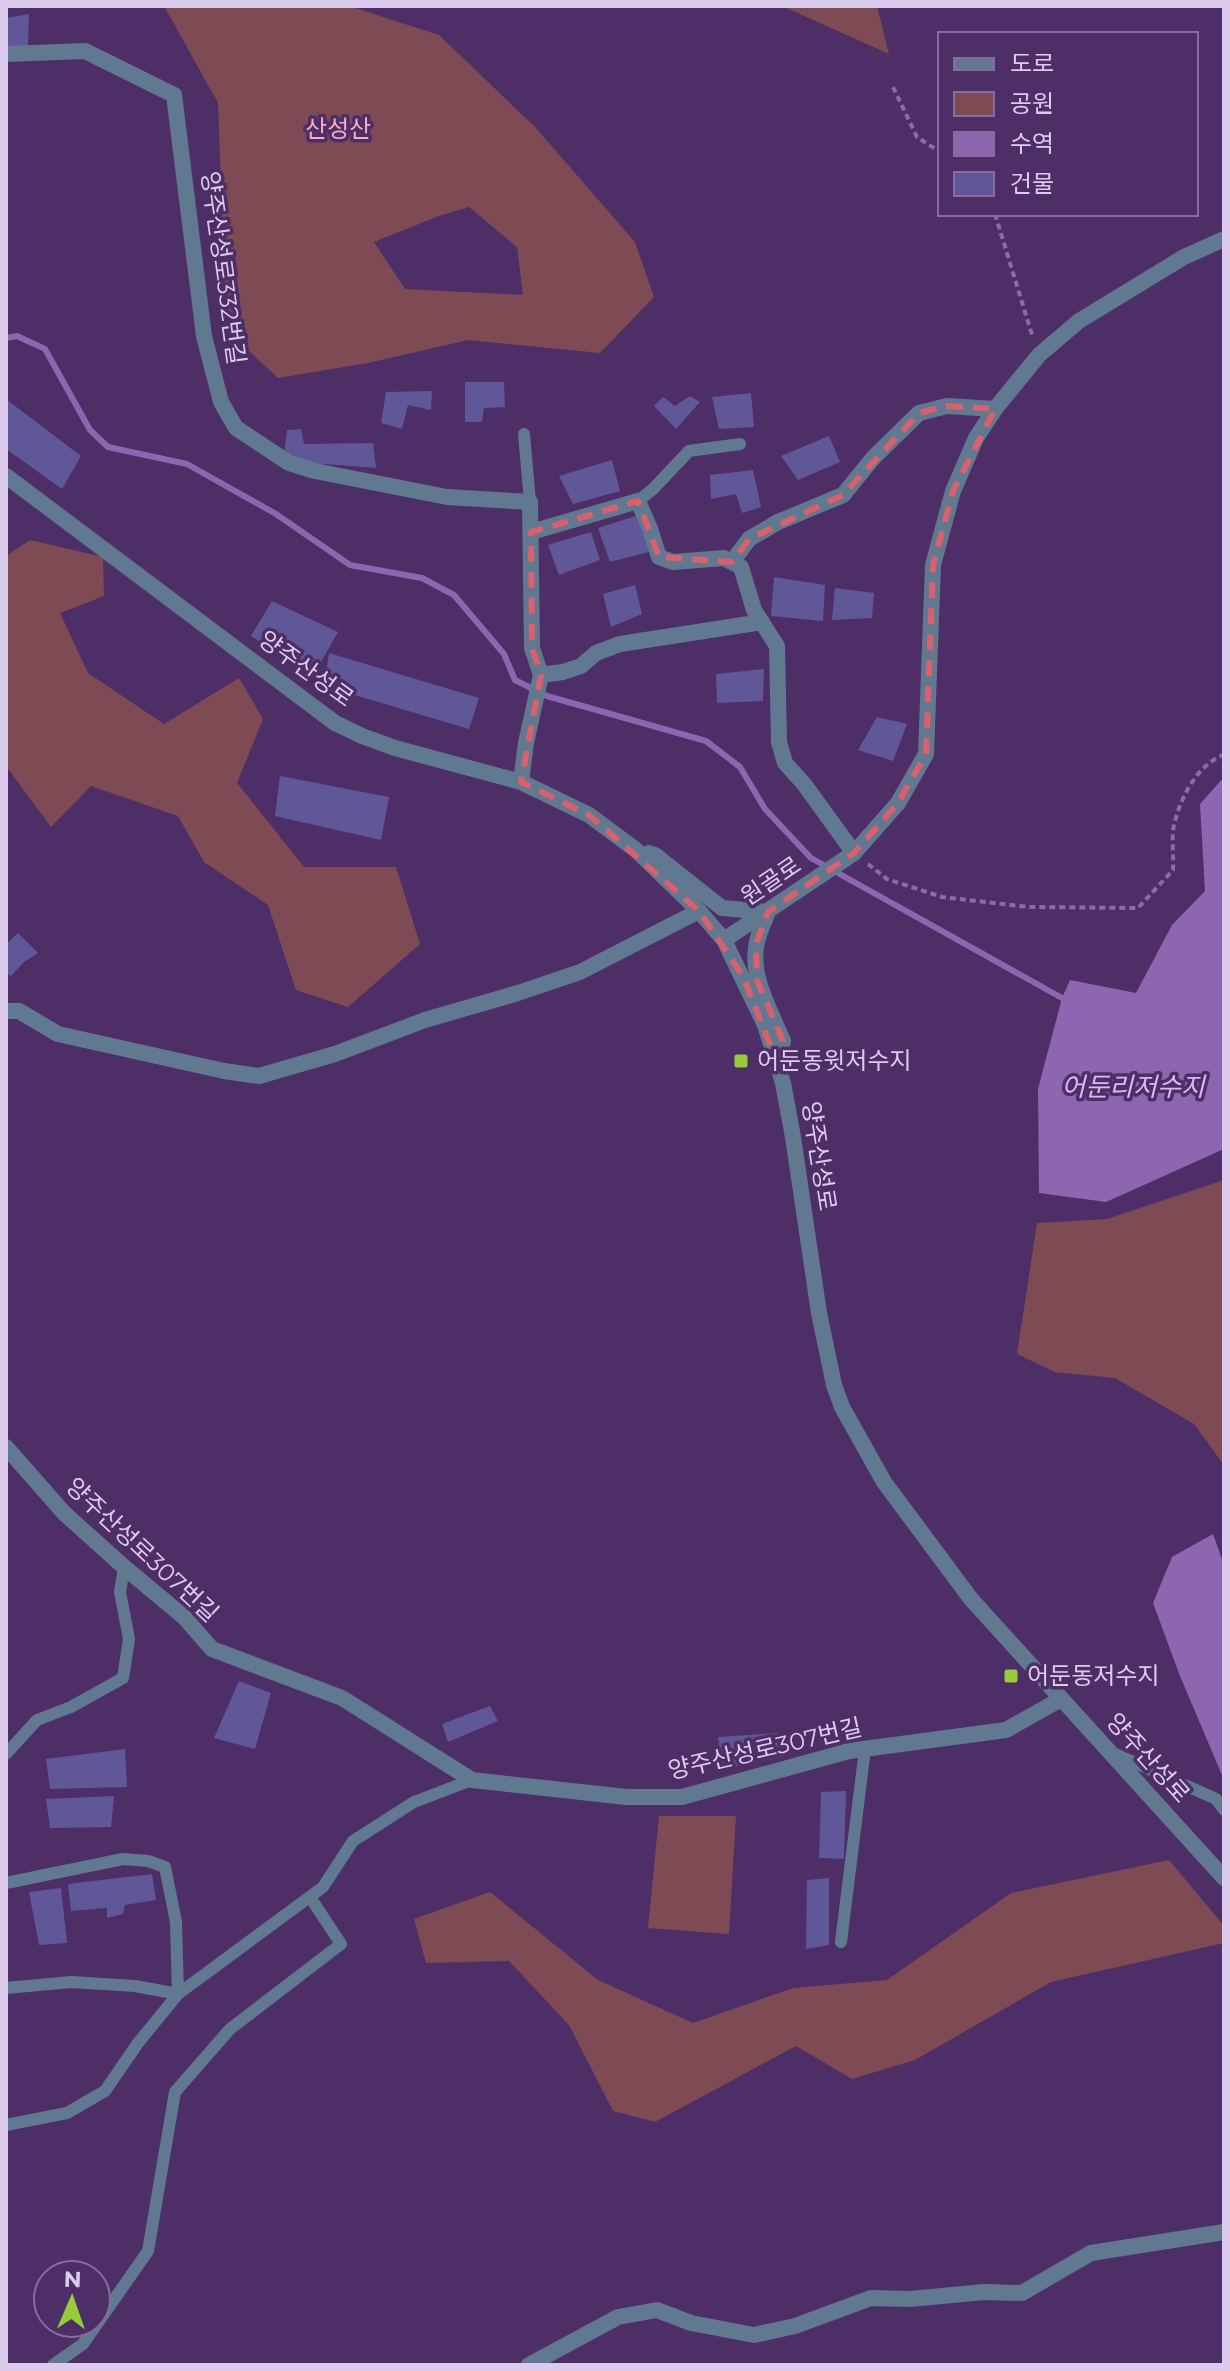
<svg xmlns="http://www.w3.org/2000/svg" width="1230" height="2371" font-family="Montserrat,'Noto Sans KR',sans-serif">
<rect width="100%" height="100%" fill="#4e2e67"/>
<path fill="#7e4a54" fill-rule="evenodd" d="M164,6H349L439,35L535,127L635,242L654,297L600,353L468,340L368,363L278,378L220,324L222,215L218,103ZM469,207L517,247L523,295L405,289L374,242L439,216Z
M782,6H877L889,54Z
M30,540L103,557L104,596L60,613L88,673L164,724L239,678L263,719L237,783L304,867H396L420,944L348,1007L296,990L268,905L204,862L178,816L91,786L51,827L6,766V556Z
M1224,1180V1465L1194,1424L1115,1378L1055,1372L1017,1354L1037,1223L1107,1219Z
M659,1816H736L729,1934L648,1928Z
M1169,1860L1224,1926V1943L1051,1982L915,2060L852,2079L796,2046L655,2122L613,2111L569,2025L509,1961L426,1963L414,1919L490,1892L598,1980L693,2023L793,1988L887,1980L1011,1893Z"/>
<path fill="#8d66af" d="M1224,777V1149L1106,1202L1039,1193L1038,1089L1062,998L1070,980L1136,993L1172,925L1205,891L1200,804Z
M1213,1534L1224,1565V1780L1180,1676L1153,1603L1172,1557Z"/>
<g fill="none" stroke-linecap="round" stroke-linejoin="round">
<path stroke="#8d66af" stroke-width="6" d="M6,338L17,336L45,349L90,430L108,447L187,464L276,514L350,565L422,578L454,595L504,654L515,680L547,696L706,741L740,767L765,809L811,858L1062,998"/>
</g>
<path fill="#5f5797" d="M29,14L28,46H6V18Z
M465,382H504L505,407L484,408L482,422H465Z
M432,391L431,410L408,405L402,429L381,423L386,392Z
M751,393L754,427L719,429L712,397Z
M690,396L700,402L676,429L654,406L663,397L675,406Z
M6,399L81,456L62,489L6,449Z
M301,429L304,444L373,443L376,468L311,463L284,455L287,430Z
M829,436L840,462L798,480L781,456Z
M612,460L620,491L573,504L559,476Z
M753,470L761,507L742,513L736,494L711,499L710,475Z
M639,515L649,552L610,562L598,528Z
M591,532L600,560L559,575L548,545Z
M774,577L825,585L823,621L771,616Z
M635,585L642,614L611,627L603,594Z
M835,588L874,593L872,618L832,620Z
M272,601L338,632L313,676L251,636Z
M329,653L479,698L469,729L324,686Z
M764,669L763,701L717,703L716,674Z
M877,717L907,724L893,761L858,750Z
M280,776L389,797L381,840L275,816Z
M18,933L38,953L24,962L11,976L6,973V944Z
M239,1681L271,1693L255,1749L214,1738Z
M490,1706L498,1721L448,1742L442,1724Z
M780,1733L785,1756L722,1769L718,1737Z
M125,1749L127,1787L50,1789L46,1759Z
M846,1791L844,1859L819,1858L821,1792Z
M114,1796L111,1827L50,1828L46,1799Z
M152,1874L156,1900L125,1905L123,1914L107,1918V1908L71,1911L68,1884Z
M829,1878V1945L806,1949L807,1880Z
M61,1888L67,1943L39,1945L29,1892Z"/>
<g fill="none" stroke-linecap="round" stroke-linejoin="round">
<path stroke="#896f9f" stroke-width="4" stroke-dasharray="6 4" stroke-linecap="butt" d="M893,87L917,137L940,152
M995,214L1033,338
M868,864L887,879L942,897L1029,907L1138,908L1173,870C1174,856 1171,839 1174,825C1180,799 1197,764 1224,755"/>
<path stroke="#617990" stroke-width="12" d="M524,434L530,502
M638,501L653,489L689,451L740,444
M1113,1753L1216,1799L1224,1810
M6,1754L37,1720L71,1707L123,1678L129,1639L120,1592L124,1567
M6,1883L123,1859L148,1861L165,1867L176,1922L178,1994
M841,1942L865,1749
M6,1988L71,1982L135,1986L178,1994
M6,2125L67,2113L105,2091L138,2043L178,1994L323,1887L353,1841L414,1802L472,1780
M53,2365L83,2344L148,2251L175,2092L230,2029L341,1944L310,1897"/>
<path stroke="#617990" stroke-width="16" d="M6,54L85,51L174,95L204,336L221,402L236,428L289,463L315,471L447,497L530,502L532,648L541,675L526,743L521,782
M531,532L638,501L650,529L659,557L673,562L724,558L741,567L754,610L777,646L779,742L785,763L804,784L854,853
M732,562L749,539L778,522L843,495L873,458L919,413L947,406L995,409
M541,675L563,672L581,666L596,653L620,644L762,622
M6,1011H19L58,1034L224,1071L259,1076L335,1054L425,1020L518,993L580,972L699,911
M6,1447L64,1513L124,1567L184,1617L212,1649L342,1698L472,1780L626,1797H682L849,1751L1006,1730L1061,1699
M529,2365L618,2317L657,2310L691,2323L754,2335L795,2326L871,2298L910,2299L984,2292L1022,2293L1091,2253L1224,2232"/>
<path stroke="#617990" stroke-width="16" d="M6,476L335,723L362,736L395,748L521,782L589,815L636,850L699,911L724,940L765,1025L783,1083L793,1137L819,1313L834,1385L842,1407L884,1482L971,1599L1224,1878
M649,853L655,855L722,908L768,912C764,922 759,932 757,942C749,976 771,1011 783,1041L776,1060
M724,940L854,853L898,803L926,754L933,565L953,491L976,438L995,409L1039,355L1079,321L1184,257L1224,239"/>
</g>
<path fill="none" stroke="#d8616d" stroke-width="6" stroke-dasharray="16 10" stroke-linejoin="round" d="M947,406L995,409L953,491L933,565L926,754L898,803L854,853L768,912L756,944L757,980L783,1041L776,1060L743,976L699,911L589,815L521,782L541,675L532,648L531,532L638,501L659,557L732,562L749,539L843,495L919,413Z"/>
<g fill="#96cc3a" stroke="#4e2e67" stroke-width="3">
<rect x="733" y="1053" width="16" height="16" rx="4"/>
<rect x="1003" y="1668" width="16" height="16" rx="4"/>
</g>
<g text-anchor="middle" stroke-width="7" stroke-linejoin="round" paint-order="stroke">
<g font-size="24" fill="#f6adba" stroke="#4e2e67">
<text x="338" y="137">산성산</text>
</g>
<g font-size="24" fill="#ddcbee" stroke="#4e2e67">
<text transform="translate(223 268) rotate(82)" y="8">양주산성로332번길</text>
<text transform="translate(306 669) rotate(36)" y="8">양주산성로</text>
<text transform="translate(771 881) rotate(-34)" y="8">원골로</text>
<text transform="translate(819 1156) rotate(81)" y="8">양주산성로</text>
<text transform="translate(142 1550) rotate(43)" y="8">양주산성로307번길</text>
<text transform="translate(765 1749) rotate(-13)" y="8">양주산성로307번길</text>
<text transform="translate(1148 1758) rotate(48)" y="8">양주산성로</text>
</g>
<g font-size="24" fill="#ddcbee" stroke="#4e2e67" text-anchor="start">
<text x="757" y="1069">어둔동윗저수지</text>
<text x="1027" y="1684">어둔동저수지</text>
</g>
<g font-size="26" font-style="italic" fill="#d7b9f4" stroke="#4e2e67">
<text x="1133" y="1096">어둔리저수지</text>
</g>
</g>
<rect width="1230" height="2371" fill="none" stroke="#ddcbee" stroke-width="16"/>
<rect x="938" y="32" width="260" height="184" fill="#4e2e67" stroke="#876d9d" stroke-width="2"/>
<rect x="954" y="58" width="40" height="12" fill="#617990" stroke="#876d9d" stroke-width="2"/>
<text x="1010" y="72" font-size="24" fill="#ddcbee">도로</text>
<rect x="954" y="92" width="40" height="24" fill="#7e4a54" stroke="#876d9d" stroke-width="2"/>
<text x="1010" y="112" font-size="24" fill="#ddcbee">공원</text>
<rect x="954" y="132" width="40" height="24" fill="#8d66af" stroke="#876d9d" stroke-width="2"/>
<text x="1010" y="152" font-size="24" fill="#ddcbee">수역</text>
<rect x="954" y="172" width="40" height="24" fill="#5f5797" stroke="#876d9d" stroke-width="2"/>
<text x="1010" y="192" font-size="24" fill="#ddcbee">건물</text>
<g transform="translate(72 2299) rotate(2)"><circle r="38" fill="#4e2e67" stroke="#876d9d" stroke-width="2"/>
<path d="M0-6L14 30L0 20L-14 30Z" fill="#96cc3a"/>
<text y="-12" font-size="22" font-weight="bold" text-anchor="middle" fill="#ddcbee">N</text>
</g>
</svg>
